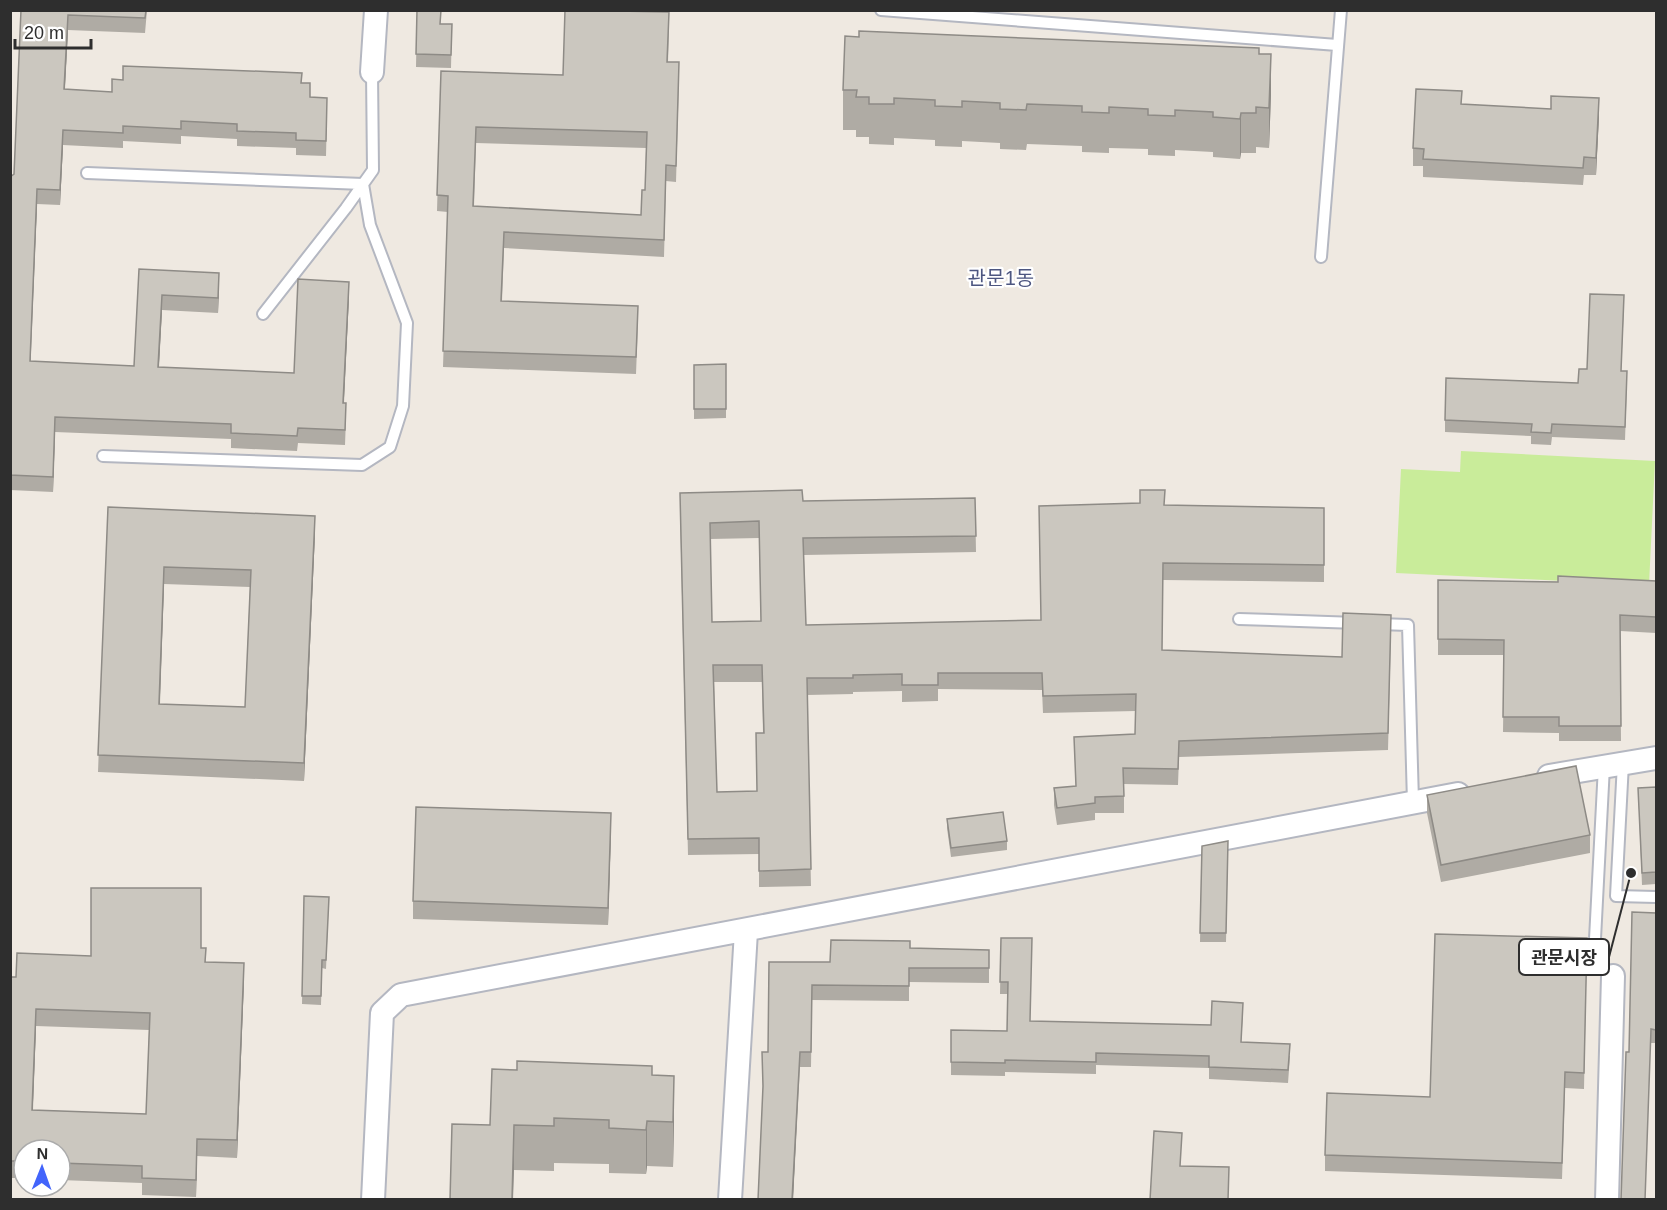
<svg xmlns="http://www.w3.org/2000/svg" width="1667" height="1210" font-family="Arial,'Noto Sans KR',sans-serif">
<rect width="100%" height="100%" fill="#efe9e1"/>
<path fill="#c9ec9a" d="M1461,451L1655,461L1649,585L1396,573L1401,469L1460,472Z"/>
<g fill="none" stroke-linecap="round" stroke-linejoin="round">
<defs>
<path id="lane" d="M881,10L1337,45
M87,173L363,184L370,225L407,323L403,406L390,447L362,465L103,456
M1321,257L1341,10
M263,314L346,208L373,170L372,72
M1239,619L1357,623
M1379,624L1408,625L1413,802
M1623,763L1616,896L1656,897
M1604,766L1594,958L1613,976"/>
<path id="street" d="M372,72L376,10
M1549,776L1656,758
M373,1200L382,1013L401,995L1458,794
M730,1200L746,931
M1607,1200L1613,976"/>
</defs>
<use href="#lane" stroke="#b4b7c1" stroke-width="14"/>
<use href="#street" stroke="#b4b7c1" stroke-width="26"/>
<use href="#lane" stroke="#fff" stroke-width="10"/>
<use href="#street" stroke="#fff" stroke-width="22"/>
</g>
<path fill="#afaba4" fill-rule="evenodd" d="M21,10H147L145,33L68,30L65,89L112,92L302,83L310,97L327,113L326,156L296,155V148L237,146V139L181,136V144L123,141V148L63,145L60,205L37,204L30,361L134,366L139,269L219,288L218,313L162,310L159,367L294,373L349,296L344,403L346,418L345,445L298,443L297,451L231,448V439L55,432L53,492L10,490V177L14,174Z
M417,10L441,24H452L451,68L416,67Z
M669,28L668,62L679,78L676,182L666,181L664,257L504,248L502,301L638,322L636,374L443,367L448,212L437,211L441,71L563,75ZM476,143L646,148L645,190L641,215L474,206Z
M1259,54L1271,95L1269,148L1256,147V153H1241L1240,159L1213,157V152L1175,150V156L1148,155V149L1109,148V153L1082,152V146L1027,144L1026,150L1000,149V143L962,141V147L935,146V140L894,138V145L869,144V137H856V130H843V90Z
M1462,104L1599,116L1596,175H1584L1583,185L1423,177V166H1413V148Z
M1624,307L1621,371L1627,383L1625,440L1552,437L1551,445L1531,444V436L1445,432V420L1578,383Z
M726,364V418L694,419V365Z
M975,498L976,552L804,555L806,625L1041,620L1165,505L1324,508V582L1163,580L1162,650L1342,657L1391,632L1388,750L1179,757L1178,785L1124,784V813H1095V820L1057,825L1054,805V788L1076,786L1074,737L1135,734L1136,711L1043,713L1042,690L938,689V701L902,702V691L853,692V694L807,695L811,886L759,887V854L688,855L680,510L803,501ZM759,538L761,621L712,622L710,539ZM714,682H762L763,733L757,791L717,792Z
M108,507L315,533L304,781L98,772ZM164,584L250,587L245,707L160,704Z
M1438,580L1558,582L1656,581V633L1620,631L1621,741H1559V733L1503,732L1504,655H1438Z
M1656,787V884L1642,885L1638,788Z
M1427,795L1590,835V853L1441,882L1427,813Z
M947,819L1007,841V850L951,857L947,828Z
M611,831L608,925L413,919V901Z
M1228,841L1226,942H1200L1202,846Z
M304,896L329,897L326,969L322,968L321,1005L302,1004Z
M1656,913V1043H1651L1629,1052Z
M1001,938L1030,1021L1211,1025L1243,1015L1241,1042L1290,1056L1288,1083L1209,1079V1068L1096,1065V1074L1005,1072V1076L951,1075V1030L1007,1031L1008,994H1000Z
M1587,938L1584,1089L1565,1088L1562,1179L1325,1171V1155L1430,1097Z
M201,948L206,962L244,980L237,1158L197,1156L196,1197L142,1195V1183L60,1180V1150H24V1178H10V977H16L91,956ZM36,1026L149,1030L146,1114L33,1110Z
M910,948L989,950V983L909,982V1001L812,1000L811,1067H800L793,1200H758L763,1093L762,1052H768L769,962H830Z
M652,1075L674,1121L673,1167L647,1166L646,1174L609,1173V1164L554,1163V1171L514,1170L490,1125Z"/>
<path fill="#8e8b86" d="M68,15V30L64,104V89Z
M1271,54V95L1269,148V108Z
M1599,98V116L1596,175V158Z
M1241,113V153L1240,159V119Z
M63,130V145L60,205V190Z
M37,189V204L30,376V361Z
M219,273V288L218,313V298Z
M349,282V296L343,418V403Z
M162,295V310L158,382V367Z
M55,417V432L53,492V477Z
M315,516V533L304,781V763Z
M164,567V584L159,722V704Z
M611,813V831L608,925V908Z
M244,963V980L237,1158V1140Z
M36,1009V1026L32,1127V1110Z
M800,1052L793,1200H792Z
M674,1076V1121L673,1167V1122Z
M647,1121V1166L646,1174V1130Z
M514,1125V1170L513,1200H512Z
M197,1139V1156L196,1197V1180Z"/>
<path fill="#cbc7bf" stroke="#8e8b86" stroke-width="1.5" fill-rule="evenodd" d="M21,10H146L145,18L68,15L64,89L112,92V79L123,80V66L302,73L301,83H310V97L327,98L326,141L296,140V133L237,131V124L181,121V129L123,126V133L63,130L60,190L37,189L30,361L134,366L139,269L219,273L218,298L162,295L158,367L294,373L298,279L349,282L343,403H346L345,430L298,428L297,436L231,433V424L55,417L53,477L10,475V177L14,174Z
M417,10H441L440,24H452L451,55L416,54Z
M565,10L669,12L667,62H679L676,166L666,165L664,240L504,232L501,301L638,306L636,357L443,351L448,196L437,195L441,71L563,75ZM476,127L647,132L645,190H642L641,215L473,206Z
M859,31L1259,48V54H1271L1269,108L1256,107V113H1241L1240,119L1213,117V112L1175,110V116L1148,115V109L1109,107V113L1082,112V106L1027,104L1026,110L1000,109V103L962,101V107L935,106V100L894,98V104H869V97H856L857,90H843L845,36L859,37Z
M1416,89L1462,91L1461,104L1551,109V96L1599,98L1596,158L1584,157L1583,168L1423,159L1424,149L1413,148Z
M1590,294L1624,295L1621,371H1627L1625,427L1552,424L1551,433L1531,432L1532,424L1445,420L1446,378L1578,383L1579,369H1587Z
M726,364V409H694V365Z
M802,490L803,501L975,498L976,536L803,538L806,625L1041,620L1039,506L1140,503V490H1165L1164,505L1324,508V565L1163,563L1162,650L1342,657L1343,613L1391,615L1388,733L1179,741L1178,769L1123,768L1124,796L1095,797V803L1057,808L1054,788L1076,786L1074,737L1135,734L1136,694L1043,696L1042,673H938V685H902V674L853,675V678H807L811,869L759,871V838L688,839L680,493ZM759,521L761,621L712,622L710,523ZM713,665H762L764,733H756L757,791L717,792Z
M108,507L315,516L304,763L98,755ZM164,567L251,570L245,707L159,704Z
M1558,576L1656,581V617L1620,615L1621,726H1559V717H1503L1504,640L1438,639V580L1558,582Z
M1576,766L1590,835L1441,865L1427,795Z
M1656,787V872L1642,873L1638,788Z
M416,807L611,813L608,908L413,901Z
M1003,812L1007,841L951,848L947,819Z
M1228,841L1226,933H1200L1202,846Z
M91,888H201V948H206L205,962L244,963L237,1140L197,1139L196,1180L142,1178V1166L60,1163V1150H24V1161H10V977H16L17,953L91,956ZM36,1009L150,1013L146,1114L32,1110Z
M304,896L329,897L326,960H322L321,996H302Z
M1632,912L1656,913V1030L1651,1029L1645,1200H1621L1626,1052H1629Z
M1435,934L1587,938L1584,1073L1565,1072L1562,1163L1325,1155L1327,1093L1430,1097Z
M1001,938H1032L1030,1021L1211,1025L1212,1001L1243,1003L1241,1042L1290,1044L1288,1070L1209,1067V1056L1096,1053V1062L1005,1060V1063L951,1062V1030L1007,1031L1008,982H1000Z
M831,940L910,941V948L989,950V968H909V986L812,985L811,1052H800L792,1200H758L763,1086L762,1052H768L769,962H830Z
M517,1061L652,1066V1075L674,1076L673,1122L647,1121L646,1130L609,1128V1120L554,1118V1126L514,1125L512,1200H450L452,1124L490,1125L492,1069L517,1070Z
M1154,1131L1182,1133L1180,1166L1229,1167L1228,1200H1150Z"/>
<g text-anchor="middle" stroke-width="4.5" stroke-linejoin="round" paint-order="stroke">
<g font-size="20" fill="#4d5680" stroke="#fff">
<text x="1001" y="285">관문1동</text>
</g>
</g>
<path fill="none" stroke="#2e2e2e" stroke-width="2" d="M1631 873L1609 957"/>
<circle fill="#2e2e2e" stroke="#fff" stroke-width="2" cx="1631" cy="873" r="6"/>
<rect fill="#fff" stroke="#2e2e2e" stroke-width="2" x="1519" y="939" width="90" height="36" rx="6"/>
<g font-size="18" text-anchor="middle" font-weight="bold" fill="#2e2e2e">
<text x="1564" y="964">관문시장</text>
</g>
<rect width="1667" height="1210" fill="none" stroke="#2e2e2e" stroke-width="24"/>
<g transform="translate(42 1168) rotate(1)"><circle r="28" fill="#ffffff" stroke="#ababab" stroke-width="1.5"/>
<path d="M0-4.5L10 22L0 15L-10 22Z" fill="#4264fb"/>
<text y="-9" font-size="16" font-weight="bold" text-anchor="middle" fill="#2e2e2e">N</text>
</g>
<path d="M15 39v9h76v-9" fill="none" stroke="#2e2e2e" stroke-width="3"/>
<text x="24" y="39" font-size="18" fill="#2e2e2e" stroke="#ffffff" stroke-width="4.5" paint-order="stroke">20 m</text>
</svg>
